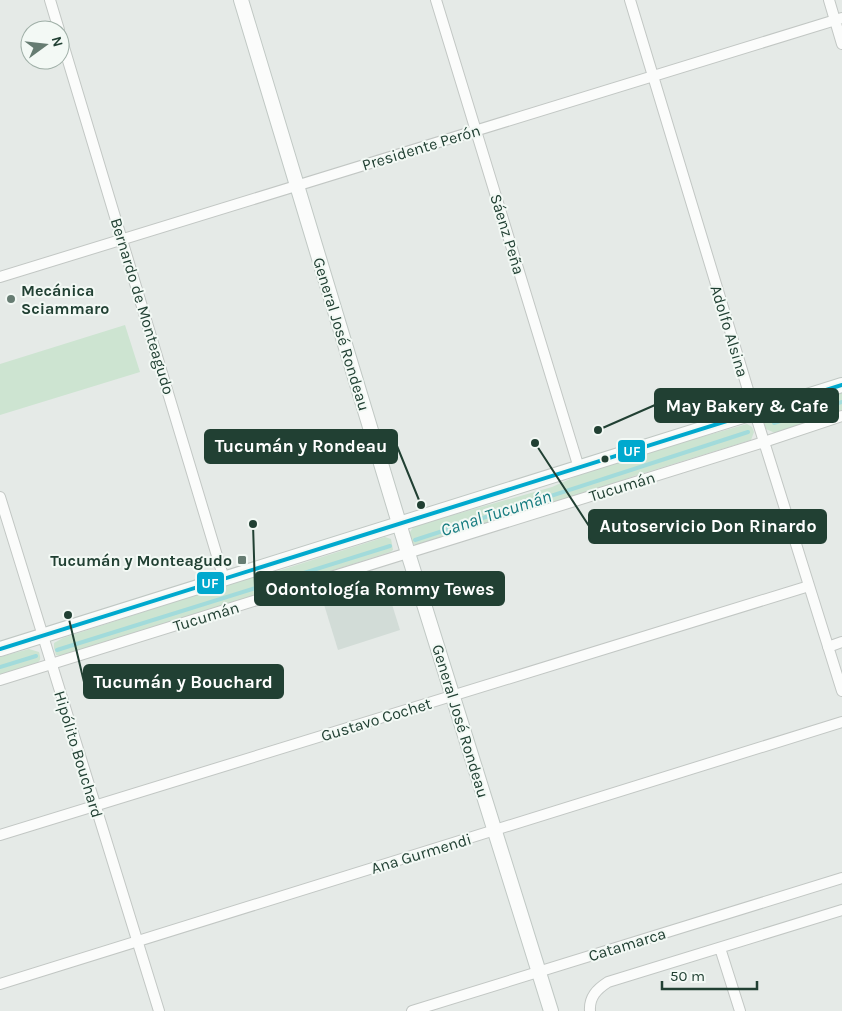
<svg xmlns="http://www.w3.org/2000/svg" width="842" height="1011" font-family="Karla,sans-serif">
<rect width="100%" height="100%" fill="#e5eae7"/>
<path fill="#d2dcd7" d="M384,579L400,630L338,650L322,598Z"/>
<path fill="#cde4d1" d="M125,325L140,372L0,415V364Z
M842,393V410L775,433L766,429L764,423L771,415Z
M747,424L752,427L754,432L751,440L634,476L559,503L421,545H416L410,542L409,538L410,532L414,526L552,487L581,474L656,450Z
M385,537L391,539L393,550L390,552L68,655L61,656L56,655L54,648V643L63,638L261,574L281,570Z
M29,649L39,652C41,659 41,661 35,664L0,675V657Z"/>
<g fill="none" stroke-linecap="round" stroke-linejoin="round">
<path stroke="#a2dbdb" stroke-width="4" d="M774,423L842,402
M415,540L748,432
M57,650L390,546
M0,667L36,656"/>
<defs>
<path id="street" d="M50,0L59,30
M436,0L579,468
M630,0L755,413L842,691
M829,0L842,44
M60,34L224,579
M0,277L842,18
M0,497L159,1011
M828,647L842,642
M0,680L764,442L842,416
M0,835L809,586
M720,948L740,1011
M0,984L842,722
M412,1011L842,878
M590,1011C589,997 597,989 608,982L842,910"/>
<path id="secondary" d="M241,0L408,553L551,1011
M0,649L842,385"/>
</defs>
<use href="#street" stroke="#c2c7c4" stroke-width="12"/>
<use href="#secondary" stroke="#c0c8c4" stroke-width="16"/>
<use href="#street" stroke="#fbfcfb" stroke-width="10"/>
<use href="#secondary" stroke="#fbfcfb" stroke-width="14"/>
<defs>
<path id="bus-1" d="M0,649L842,385"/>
</defs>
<use href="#bus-1" stroke="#f3f9f5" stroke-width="8"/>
<use href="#bus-1" stroke="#00a9ce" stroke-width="4"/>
</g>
<g fill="#667c72" stroke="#f3f9f5" stroke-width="2">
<circle cx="11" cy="299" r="5"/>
<rect x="237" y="555" width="10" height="10" rx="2.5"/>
</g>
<circle fill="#214033" stroke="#f3f9f5" stroke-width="2" cx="605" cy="459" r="4.5"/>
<g text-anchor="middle" stroke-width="4" stroke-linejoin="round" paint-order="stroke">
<g font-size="16" fill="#214033" stroke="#f3f9f5">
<text transform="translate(421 147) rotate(-17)" y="6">Presidente Perón</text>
<text transform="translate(508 234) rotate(73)" y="6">Sáenz Peña</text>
<text transform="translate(143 306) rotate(73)" y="6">Bernardo de Monteagudo</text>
<text transform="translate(730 331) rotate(73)" y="6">Adolfo Alsina</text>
<text transform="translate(342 334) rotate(73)" y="6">General José Rondeau</text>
<text transform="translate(622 486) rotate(-17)" y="6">Tucumán</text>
<text transform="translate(206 616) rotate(-17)" y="6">Tucumán</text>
<text transform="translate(376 719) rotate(-17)" y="6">Gustavo Cochet</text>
<text transform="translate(461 721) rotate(73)" y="6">General José Rondeau</text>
<text transform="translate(79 754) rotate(73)" y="6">Hipólito Bouchard</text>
<text transform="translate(421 853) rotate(-17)" y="6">Ana Gurmendi</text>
<text transform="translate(627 944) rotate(-17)" y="6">Catamarca</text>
</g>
<g font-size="16" font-weight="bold" fill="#214033" stroke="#f3f9f5" text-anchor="start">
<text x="21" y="296">Mecánica<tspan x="21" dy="18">Sciammaro</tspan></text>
<text x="232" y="566" text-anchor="end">Tucumán y Monteagudo</text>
</g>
<g font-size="18" font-style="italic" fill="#167c80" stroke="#f3f9f5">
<text transform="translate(496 513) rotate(-18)" y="6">Canal Tucumán</text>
</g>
</g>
<path fill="none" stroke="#214033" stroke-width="2" d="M598 430L655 405M421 505L397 446M535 443L589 526M253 524L255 589M68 615L84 682"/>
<g fill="#214033" stroke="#f3f9f5" stroke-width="2">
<circle cx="598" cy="430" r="5"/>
<circle cx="421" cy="505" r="5"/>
<circle cx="535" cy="443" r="5"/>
<circle cx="253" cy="524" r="5"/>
<circle cx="68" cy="615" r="5"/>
</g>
<g fill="#214033" stroke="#214033" stroke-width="2">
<rect x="655" y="389" width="183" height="33" rx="5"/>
<rect x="205" y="430" width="192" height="33" rx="5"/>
<rect x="589" y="510" width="237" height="33" rx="5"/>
<rect x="255" y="572" width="249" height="33" rx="5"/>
<rect x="84" y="665" width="199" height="33" rx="5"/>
</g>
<g font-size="18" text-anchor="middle" font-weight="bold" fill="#fff">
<text x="747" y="412">May Bakery &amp; Cafe</text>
<text x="301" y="452">Tucumán y Rondeau</text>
<text x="708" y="532">Autoservicio Don Rinardo</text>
<text x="380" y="595">Odontología Rommy Tewes</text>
<text x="183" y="688">Tucumán y Bouchard</text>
</g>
<g stroke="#f3f9f5" stroke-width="2">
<rect x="617" y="439" width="29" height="24" rx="5" fill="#00a9ce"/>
<rect x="196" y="571" width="29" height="24" rx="5" fill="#00a9ce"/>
</g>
<g font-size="14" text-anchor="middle" font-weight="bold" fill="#fff">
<text x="632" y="456">UF</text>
<text x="210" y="588">UF</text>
</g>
<g transform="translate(45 45) rotate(75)"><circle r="24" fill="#f3f9f5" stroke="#9fafa7"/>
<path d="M0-4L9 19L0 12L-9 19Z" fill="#667c72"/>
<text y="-8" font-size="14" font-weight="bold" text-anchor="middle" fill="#214033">N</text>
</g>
<path d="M662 981v8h95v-8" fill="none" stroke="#214033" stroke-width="2.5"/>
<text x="670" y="981" font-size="15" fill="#214033" stroke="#f3f9f5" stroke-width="4" paint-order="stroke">50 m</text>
</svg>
